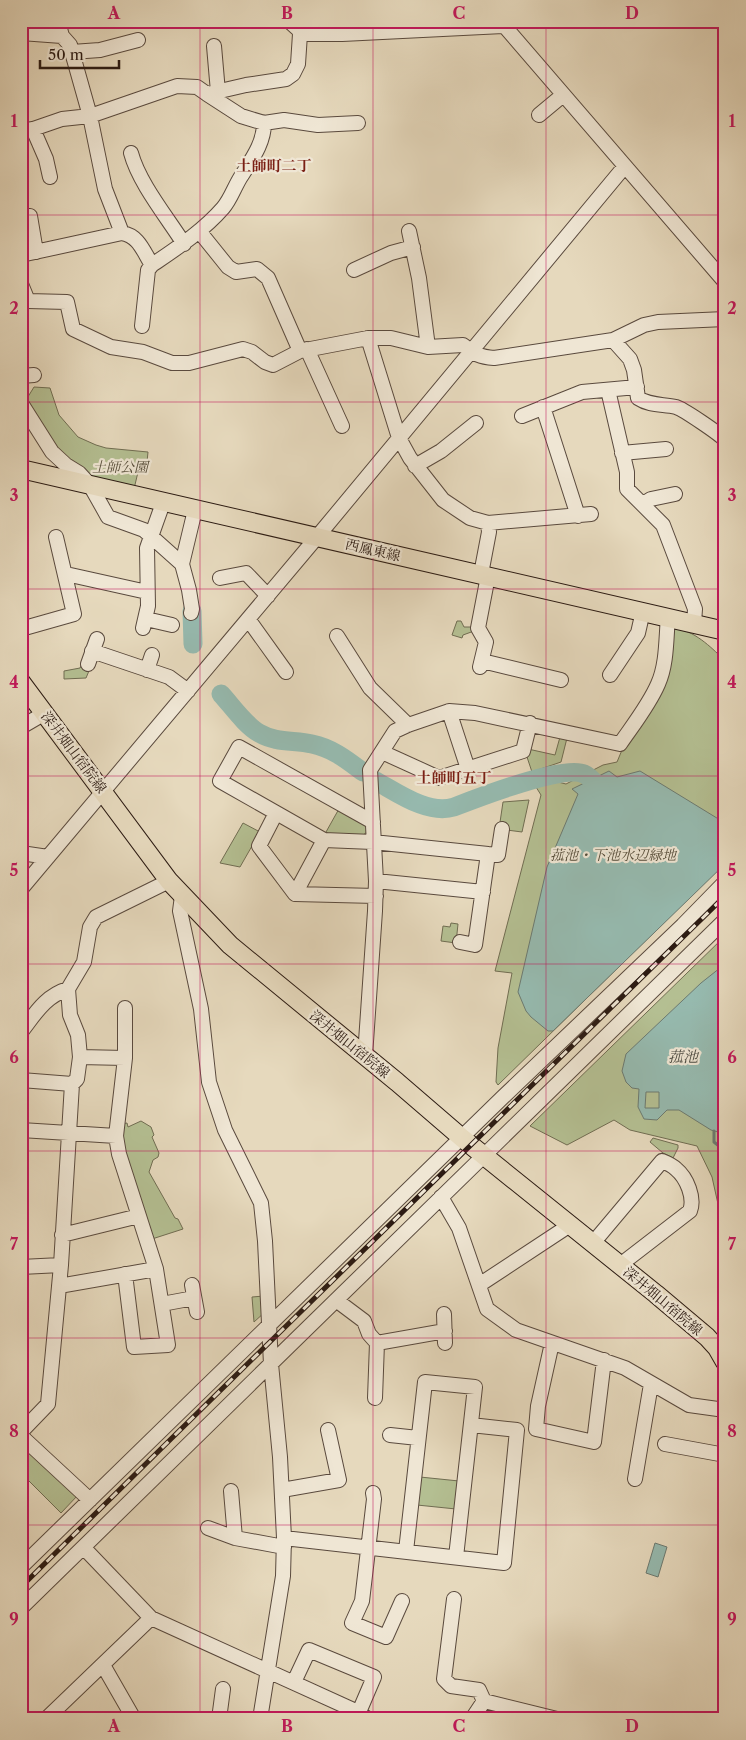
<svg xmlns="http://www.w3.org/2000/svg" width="746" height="1740" font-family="'Libre Caslon Text','Noto Serif JP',serif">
<rect width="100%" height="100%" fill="#e6d9bd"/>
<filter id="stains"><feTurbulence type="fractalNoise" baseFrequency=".004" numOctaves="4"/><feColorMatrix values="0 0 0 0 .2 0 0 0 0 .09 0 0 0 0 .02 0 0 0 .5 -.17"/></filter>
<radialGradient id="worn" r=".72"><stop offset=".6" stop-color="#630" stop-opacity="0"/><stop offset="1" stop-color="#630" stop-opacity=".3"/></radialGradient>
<path fill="#b4bf92" stroke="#706d52" d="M34,387L50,388L59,415L78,437L96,445L106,448L148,452L147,462L138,472L134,489L86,477L52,448L26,400Z
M457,621H461L464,627H473L474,631L463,635L462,638L452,635Z
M672,629C689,627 709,645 720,656V659L725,661V863L498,1085L496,1082L498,1048L512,973L495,971L541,795L536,787L558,782L566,784L603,765L617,762L622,750L637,729Z
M83,662L91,666L86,678L64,679V671L80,668Z
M560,737L567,738L561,762L532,772L526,754L528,749L555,755Z
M529,800L522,832L499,829L503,802Z
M340,807L367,822V832L363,835L333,836L326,832Z
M243,823L260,832L240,867L220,863Z
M451,923L458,924L456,943L441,941L443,926L450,927Z
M725,936V1223L718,1204L712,1177L697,1146L630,1130L614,1120L567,1145L530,1126Z
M141,1121L151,1127L154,1135L152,1137L159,1153L158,1157L153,1160L149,1172L175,1218L178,1219L183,1229L152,1239L119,1138L121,1124L127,1123L128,1127Z
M653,1138L678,1145V1148L673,1158L663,1153L650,1142Z
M264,1296L265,1312L254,1322L252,1297Z
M21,1444L78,1495L61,1513L21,1473Z
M420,1477L459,1481L456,1509L417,1505Z
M486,1708L531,1719H477Z"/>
<path fill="#96baaf" stroke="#6c7a71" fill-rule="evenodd" d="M609,771L617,777L640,771L725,823V864L553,1031H548L531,1017L526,1011L518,992L547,867L578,794L572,789Z
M725,964V1134L711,1130L679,1110H667L657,1120L644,1119L638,1107L639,1089L632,1088L626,1082L622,1071L626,1054L701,983ZM646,1092H659V1108H645Z
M655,1543L667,1547L658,1577L646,1573Z"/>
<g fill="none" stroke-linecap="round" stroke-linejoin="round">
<path stroke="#6c7a71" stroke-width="3" d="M714,1131V1142L725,1151"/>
<path stroke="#96baaf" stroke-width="19" d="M192,611L193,644
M221,694C232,706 245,725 259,733C276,743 294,740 312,744C332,748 347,760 363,772
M376,781C398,793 428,815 454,807C477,798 565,764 584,774C593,778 601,791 607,800"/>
<defs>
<path id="minor" d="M58,21L62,36
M500,21L725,282
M21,33L62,36L70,45L90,116L105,189L122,233
M300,34H342L503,26
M214,46L218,92
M72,52L100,50L138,40
M207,94L241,116L264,123L284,120L318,125L358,123
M539,115L563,95
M33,129L46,159L50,177
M21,131L33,129L62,119L90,116L177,86L197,87L207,94L246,85L286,79L293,74L298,64L300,34V31L289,21
M131,153C139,183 167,217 184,244
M30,216L36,252
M199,231L228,267L236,272L257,269L268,278L300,351
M409,231L419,278L428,347
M21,255L122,233C139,236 143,251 152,265
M354,270L391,253L413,247
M21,284L28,301L67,302L73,329L111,347L143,352L172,363H189L243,349L252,352L265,362L273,365L300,351L368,338H391L428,347L463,345C473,354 481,357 494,358L613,340L644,325L658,322L725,319
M142,326L148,270L152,265C177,248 203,231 223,208C231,199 235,185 242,175C252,159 264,143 264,123
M368,338L399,438L410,458L443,500L470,518L488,523L591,514
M613,340L630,359L634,370L638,398C650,406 663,404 676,407C683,409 720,434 725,440
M307,349L342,426
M21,376L34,375
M608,390L627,472V489L663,525L695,609L694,623
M21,403L52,452L66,465L79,473L90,485L108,517L144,530L182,564L189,590L192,609L191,613
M543,407L578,516
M522,416L582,392L637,387
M622,453L666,449
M415,466L441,451L476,423
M643,504L651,499L675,494
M182,564L195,510
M66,574L147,592
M481,574L489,532L488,523
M220,578L246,573L268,596
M146,619L172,625
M248,619L286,672
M143,628L148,606L147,548L163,503
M21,629L74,614L56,537
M337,636L370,688L408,725
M92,651L169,677L188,691
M482,661L561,680
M88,664L97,639
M480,667L486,642L478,628L488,576
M147,670L152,655
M610,675L638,633L643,611
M449,711L468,769
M21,727L45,713
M382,752L439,778L523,751L530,723
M276,813L259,846L295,894L376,896
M373,822L239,747L220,781L324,840L373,842L488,854L475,945L460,942
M21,853L48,857
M488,854L498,855L502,829
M376,881L483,892
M21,889L317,537L625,166
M295,894L324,840
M182,896L180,911L201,1009L209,1082L225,1130L261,1203L265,1241L271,1364L280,1457L284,1538L283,1576L260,1719
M21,1032C35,1014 45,996 68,989
M365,1056L375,911L376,881L370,770L395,731L408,725L449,711L475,713L620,744C633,725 649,705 658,684C667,664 666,639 668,617
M80,1057L125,1058
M21,1080L72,1084
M21,1130L116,1136
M441,1197L459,1228L487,1309L516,1330L625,1368L689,1405L725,1410
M62,1235L139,1216
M593,1243L662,1161C667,1163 672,1165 676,1169C687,1178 695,1198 690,1211L620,1265
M21,1267L61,1265
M125,1274L134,1347L168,1345L156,1269L119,1154L116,1136L125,1058V1008
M192,1285L197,1312
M479,1285L570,1225
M59,1286L156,1269
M336,1300L364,1321L369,1334L377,1343L375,1398
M162,1304L194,1298
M444,1314L445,1343
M377,1343L445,1331
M552,1343L538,1406L536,1429L594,1442L604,1360
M21,1432L48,1404L61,1265L72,1084L77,1079L80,1057L78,1035L70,1015L68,989L84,962L90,927L96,917L169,881
M390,1435L418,1438
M21,1436L90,1500
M665,1444L725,1455
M635,1479L651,1384
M282,1490L339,1480L328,1430
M231,1491L235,1538
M373,1493L374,1499L362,1601L352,1623L386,1637L402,1601
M208,1528L235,1538L284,1547
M284,1538L504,1563L517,1430L471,1425
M84,1548L151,1618L358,1712L368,1719
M406,1551L425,1382L475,1387L456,1557
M21,1567L503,1097L683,925L725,882
M454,1599L444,1679L451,1686L479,1690L484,1701
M21,1608L725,920
M103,1665L134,1719
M294,1682L309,1650L374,1677L356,1719
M46,1719L151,1618
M219,1719L223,1689
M472,1719L484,1701L557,1719"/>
<path id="major" d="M21,469L725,631
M21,682L169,881L230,945L397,1082L462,1138L656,1294L707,1337L717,1348L725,1362"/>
</defs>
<use href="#minor" stroke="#5a4a3e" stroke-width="16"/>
<use href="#major" stroke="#2c1b13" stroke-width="20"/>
<use href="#minor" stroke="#efe6d4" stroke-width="14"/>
<use href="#major" stroke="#e6d9bd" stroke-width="18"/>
<defs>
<path id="rail" d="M21,1587L177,1433L725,896"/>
</defs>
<use href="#rail" stroke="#2c1b13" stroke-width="5"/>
<use href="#rail" stroke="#efe6d4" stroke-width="3" stroke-dasharray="9" stroke-linecap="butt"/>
</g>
<path fill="none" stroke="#c2185b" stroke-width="1" stroke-opacity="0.55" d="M200,21V1719M373,21V1719M546,21V1719M21,215H725M21,402H725M21,589H725M21,776H725M21,964H725M21,1151H725M21,1338H725M21,1525H725"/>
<g text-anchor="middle" stroke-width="4.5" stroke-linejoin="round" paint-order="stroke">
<g font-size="14" font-style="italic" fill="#554c39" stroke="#efe6d4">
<text x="120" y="472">土師公園</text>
<text x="613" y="860">菰池・下池水辺緑地</text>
</g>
<g font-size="14" fill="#2c1b13" stroke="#efe6d4">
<text transform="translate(373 550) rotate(13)" y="5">西鳳東線</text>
<text transform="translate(74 752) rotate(53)" y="5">深井畑山宿院線</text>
<text transform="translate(350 1044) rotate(39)" y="5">深井畑山宿院線</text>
<text transform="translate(663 1301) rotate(40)" y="5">深井畑山宿院線</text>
</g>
<g font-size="15" font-weight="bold" fill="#7a1f14" stroke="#efe6d4">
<text x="274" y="171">土師町二丁</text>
<text x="454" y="783">土師町五丁</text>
</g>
<g font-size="15" font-style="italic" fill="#4c4b42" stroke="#efe6d4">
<text x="683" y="1062">菰池</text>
</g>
</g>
<rect width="746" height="1740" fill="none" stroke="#e6d9bd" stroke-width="55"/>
<path d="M40 60v8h79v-8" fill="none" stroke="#2c1b13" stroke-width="2.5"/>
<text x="48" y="60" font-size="15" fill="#2c1b13" stroke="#efe6d4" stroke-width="4" paint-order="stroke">50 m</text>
<rect x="28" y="28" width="690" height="1684" fill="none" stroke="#c2185b" stroke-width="2"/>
<g font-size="16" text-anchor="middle" font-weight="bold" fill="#c2185b">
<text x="114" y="19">A</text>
<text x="287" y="19">B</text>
<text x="459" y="19">C</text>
<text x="632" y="19">D</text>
<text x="14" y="127">1</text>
<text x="732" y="127">1</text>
<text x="14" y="314">2</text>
<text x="732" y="314">2</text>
<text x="14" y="501">3</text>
<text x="732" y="501">3</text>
<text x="14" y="688">4</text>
<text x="732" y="688">4</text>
<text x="14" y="876">5</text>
<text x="732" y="876">5</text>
<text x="14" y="1063">6</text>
<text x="732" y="1063">6</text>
<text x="14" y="1250">7</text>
<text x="732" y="1250">7</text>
<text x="14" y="1437">8</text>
<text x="732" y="1437">8</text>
<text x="14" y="1625">9</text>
<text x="732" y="1625">9</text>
<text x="114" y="1732">A</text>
<text x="287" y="1732">B</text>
<text x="459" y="1732">C</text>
<text x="632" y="1732">D</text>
</g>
<rect width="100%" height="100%" filter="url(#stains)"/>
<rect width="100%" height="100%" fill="url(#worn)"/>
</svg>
